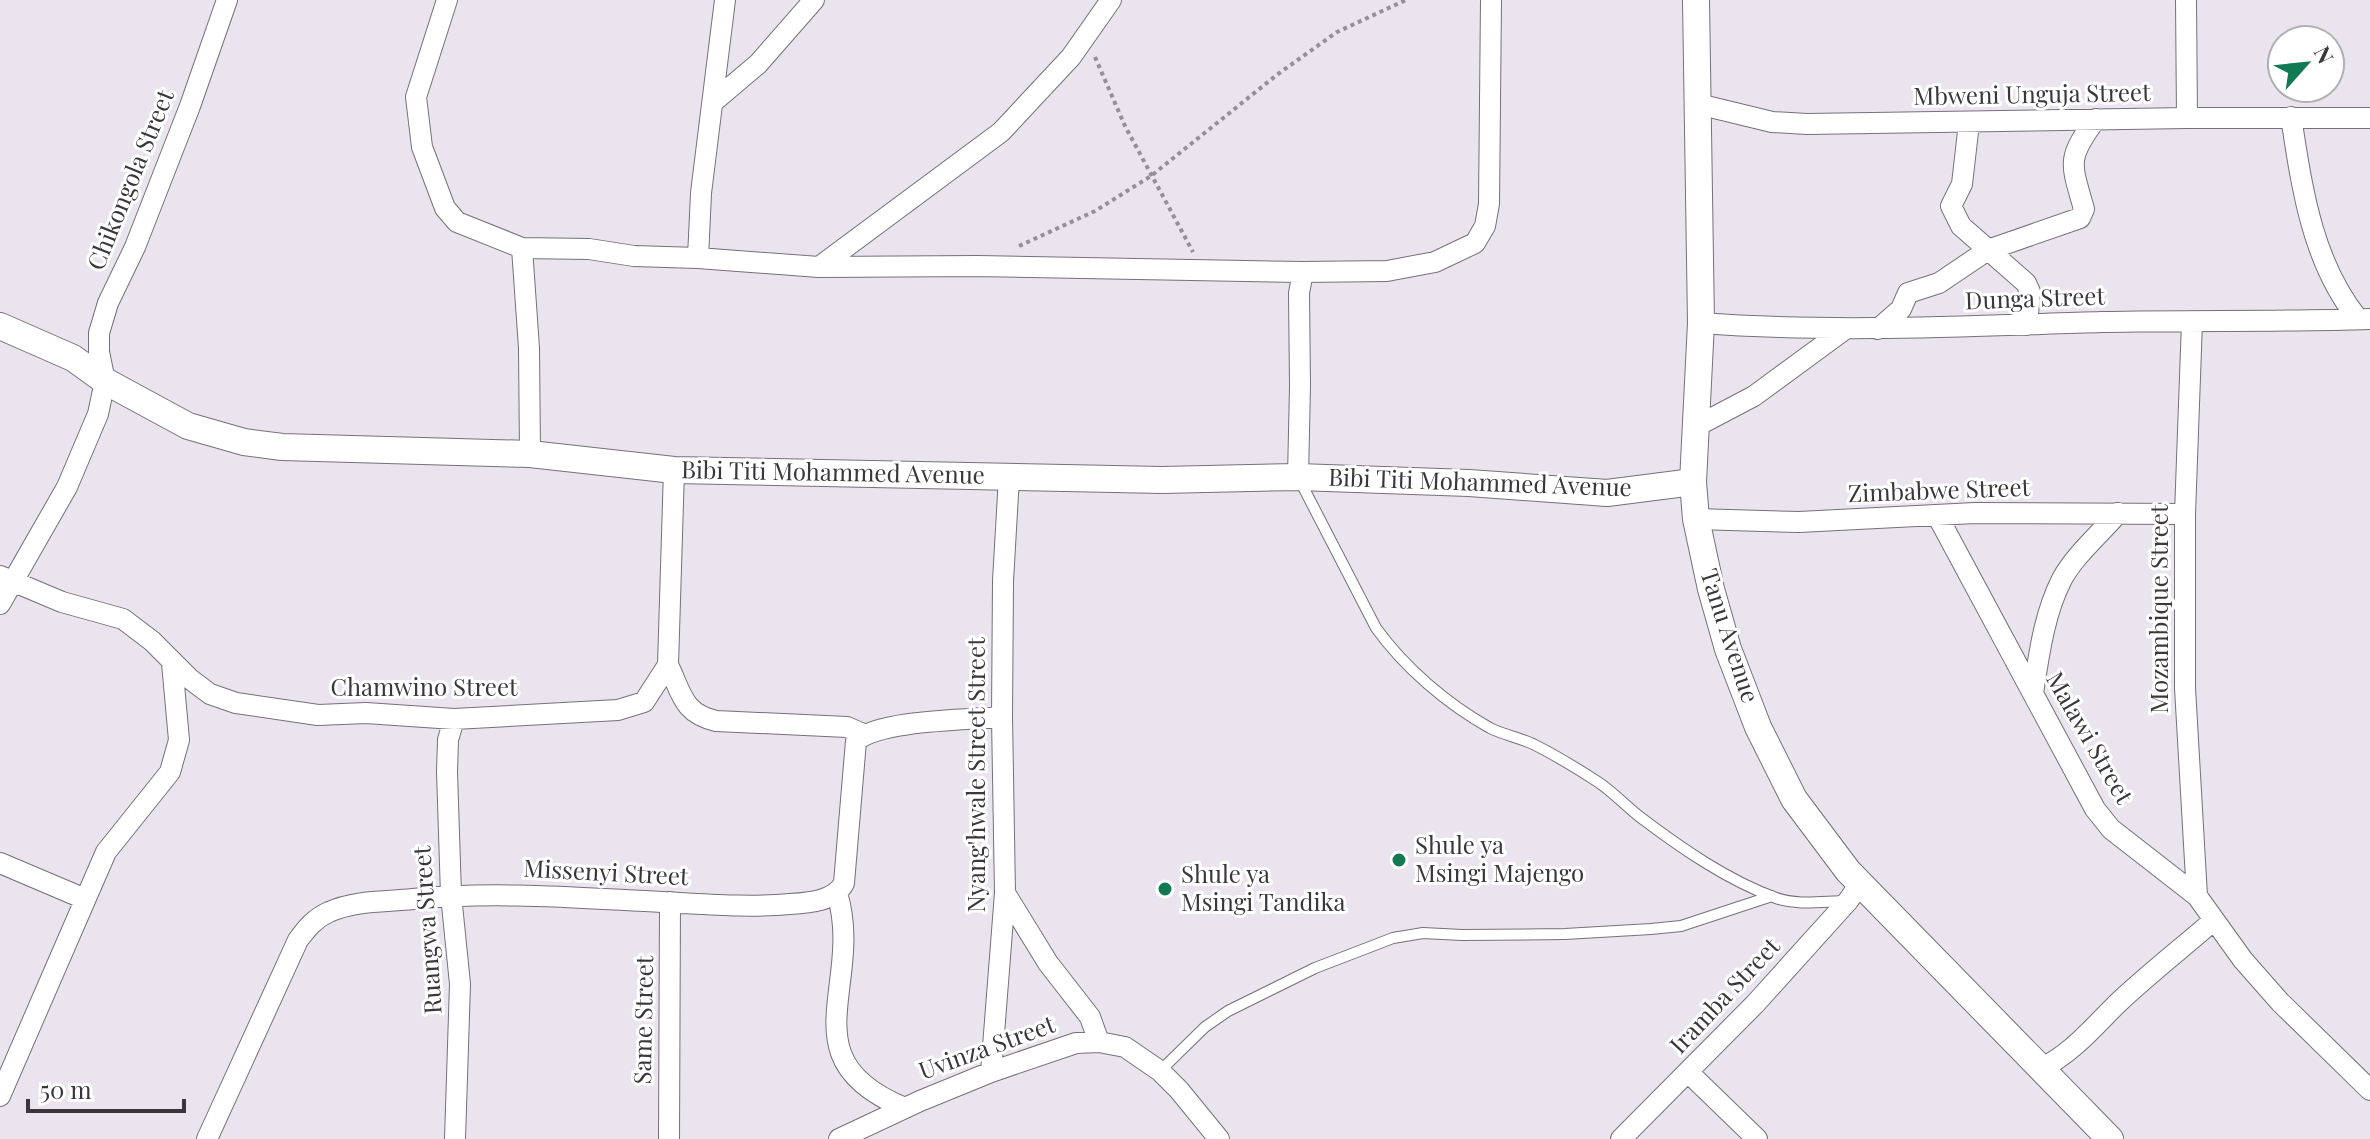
<svg xmlns="http://www.w3.org/2000/svg" width="2370" height="1139" font-family="'Playfair Display',serif">
<rect width="100%" height="100%" fill="#e9e4ed"/>
<g fill="none" stroke-linecap="round" stroke-linejoin="round">
<defs>
<path id="service" d="M1299,479L1376,628C1405,668 1447,704 1490,728C1504,735 1521,738 1535,745C1557,756 1578,769 1598,782C1613,792 1626,806 1640,817C1681,848 1727,880 1776,898C1799,906 1824,901 1848,901
M1160,1071L1205,1027L1228,1011L1315,968L1393,938L1423,933L1462,935L1565,934L1651,929L1681,926L1772,896"/>
<path id="minor" d="M447,0L416,97L422,147L445,208L457,222L522,248L589,249L634,256L698,258L819,267L977,266L1303,272L1387,271L1435,262L1475,243L1485,226L1489,204L1491,0
M2186,0L2187,118
M713,102L758,64L814,0
M1698,104L1772,122L1807,124L2187,118H2370
M2291,117C2302,188 2312,262 2358,319
M1969,123L1962,184L1951,206L1961,226L2026,283L2030,292L2027,325
M522,248L529,348L530,454
M698,258L701,193L725,0
M819,267L1001,132L1071,57L1111,0
M2192,322L2185,514V688L2197,896
M1701,323C1835,333 1968,326 2102,322C2192,320 2281,322 2370,319
M1878,329L1901,309L1908,293L1939,283L1988,250L2080,218L2084,209C2071,163 2066,159 2096,119
M1695,427L1754,396L1844,330
M1298,477L1300,386L1299,293L1303,272
M1938,517L2095,809L2111,829L2197,896L2243,960L2280,1002L2370,1090
M1696,519L1799,522L1975,513L2185,514
M0,576L62,602L123,619L152,641L190,679L210,694L236,703L318,715L366,713L454,719L618,710L644,702L668,665L674,470
M0,604L67,487L98,414L105,381L99,352V333L108,303L135,247L190,106L227,0
M668,665C682,693 682,713 716,721L847,727L863,734
M2033,693C2039,655 2044,614 2062,579C2075,555 2100,534 2118,513
M454,719L448,740L447,772L451,895L460,984L455,1139
M0,863L85,899
M837,893C865,985 785,1059 905,1108
M1005,893L1048,963L1090,1017L1099,1042
M2040,1069C2073,1053 2094,1026 2120,1001C2150,973 2182,948 2213,921
M991,1072L1005,893L1002,717L1003,581L1009,477
M1689,1073L1757,1139
M0,1096L106,852L170,772L179,740L172,663
M207,1139L298,940C307,928 315,918 329,912C355,900 386,902 413,899C496,891 579,898 662,902C705,904 748,908 790,904C809,903 835,901 844,883L856,741C879,720 967,720 1002,717
M669,1139L670,902
M839,1139L920,1101L991,1072L1076,1043L1099,1042L1125,1047L1160,1071L1179,1090L1219,1139
M1621,1139L1755,1004L1848,901L1861,882"/>
<path id="tertiary" d="M1696,0L1701,323L1693,482L1696,519L1711,589L1728,649L1758,727L1794,799L1848,871L2110,1139
M0,326L73,358L105,381L188,426L244,442L282,447L530,454L674,470L1162,480L1298,477L1469,483L1607,493L1693,482"/>
</defs>
<use href="#service" stroke="#757079" stroke-width="12"/>
<use href="#minor" stroke="#757079" stroke-width="22"/>
<use href="#tertiary" stroke="#757079" stroke-width="28"/>
<path stroke="#939096" stroke-width="4" stroke-dasharray="4 4" stroke-linecap="butt" d="M1095,57L1125,126L1193,252
M1019,246L1095,211L1151,176L1278,74L1337,32L1406,0"/>
<use href="#service" stroke="#fff" stroke-width="10"/>
<use href="#minor" stroke="#fff" stroke-width="20"/>
<use href="#tertiary" stroke="#fff" stroke-width="26"/>
</g>
<g fill="#117a53" stroke="#fff" stroke-width="3">
<circle cx="1399" cy="860" r="8"/>
<circle cx="1165" cy="889" r="8"/>
</g>
<g text-anchor="middle" stroke-width="6" stroke-linejoin="round" paint-order="stroke">
<g font-size="24" fill="#39373b" stroke="#fff">
<text transform="translate(2032 95) rotate(-1)" y="8">Mbweni Unguja Street</text>
<text transform="translate(131 180) rotate(-68)" y="8">Chikongola Street</text>
<text transform="translate(2035 299) rotate(-2)" y="8">Dunga Street</text>
<text transform="translate(833 473) rotate(1)" y="8">Bibi Titi Mohammed Avenue</text>
<text transform="translate(1480 483) rotate(2)" y="8">Bibi Titi Mohammed Avenue</text>
<text transform="translate(1939 491) rotate(-2)" y="8">Zimbabwe Street</text>
<text transform="translate(2160 609) rotate(-90)" y="8">Mozambique Street</text>
<text transform="translate(1729 636) rotate(72)" y="8">Tanu Avenue</text>
<text x="424" y="696">Chamwino Street</text>
<text transform="translate(2089 738) rotate(60)" y="8">Malawi Street</text>
<text transform="translate(977 775) rotate(-90)" y="8">Nyang'hwale Street Street</text>
<text transform="translate(606 873) rotate(3)" y="8">Missenyi Street</text>
<text transform="translate(428 930) rotate(-94)" y="8">Ruangwa Street</text>
<text transform="translate(1725 996) rotate(-47)" y="8">Iramba Street</text>
<text transform="translate(644 1020) rotate(-89)" y="8">Same Street</text>
<text transform="translate(987 1048) rotate(-20)" y="8">Uvinza Street</text>
</g>
<g font-size="24" fill="#39373b" stroke="#fff" text-anchor="start">
<text x="1415" y="854">Shule ya<tspan x="1415" dy="28">Msingi Majengo</tspan></text>
<text x="1181" y="883">Shule ya<tspan x="1181" dy="28">Msingi Tandika</tspan></text>
</g>
</g>
<g transform="translate(2306 64) rotate(63)"><circle r="38" fill="#ffffff" stroke="#b0afb1" stroke-width="2"/>
<path d="M0-6L14 30L0 20L-14 30Z" fill="#117a53"/>
<text y="-12" font-size="22" font-weight="bold" text-anchor="middle" fill="#39373b">N</text>
</g>
<path d="M28 1099v12h156v-12" fill="none" stroke="#39373b" stroke-width="4"/>
<text x="40" y="1099" font-size="24" fill="#39373b" stroke="#ffffff" stroke-width="6" paint-order="stroke">50 m</text>
</svg>
